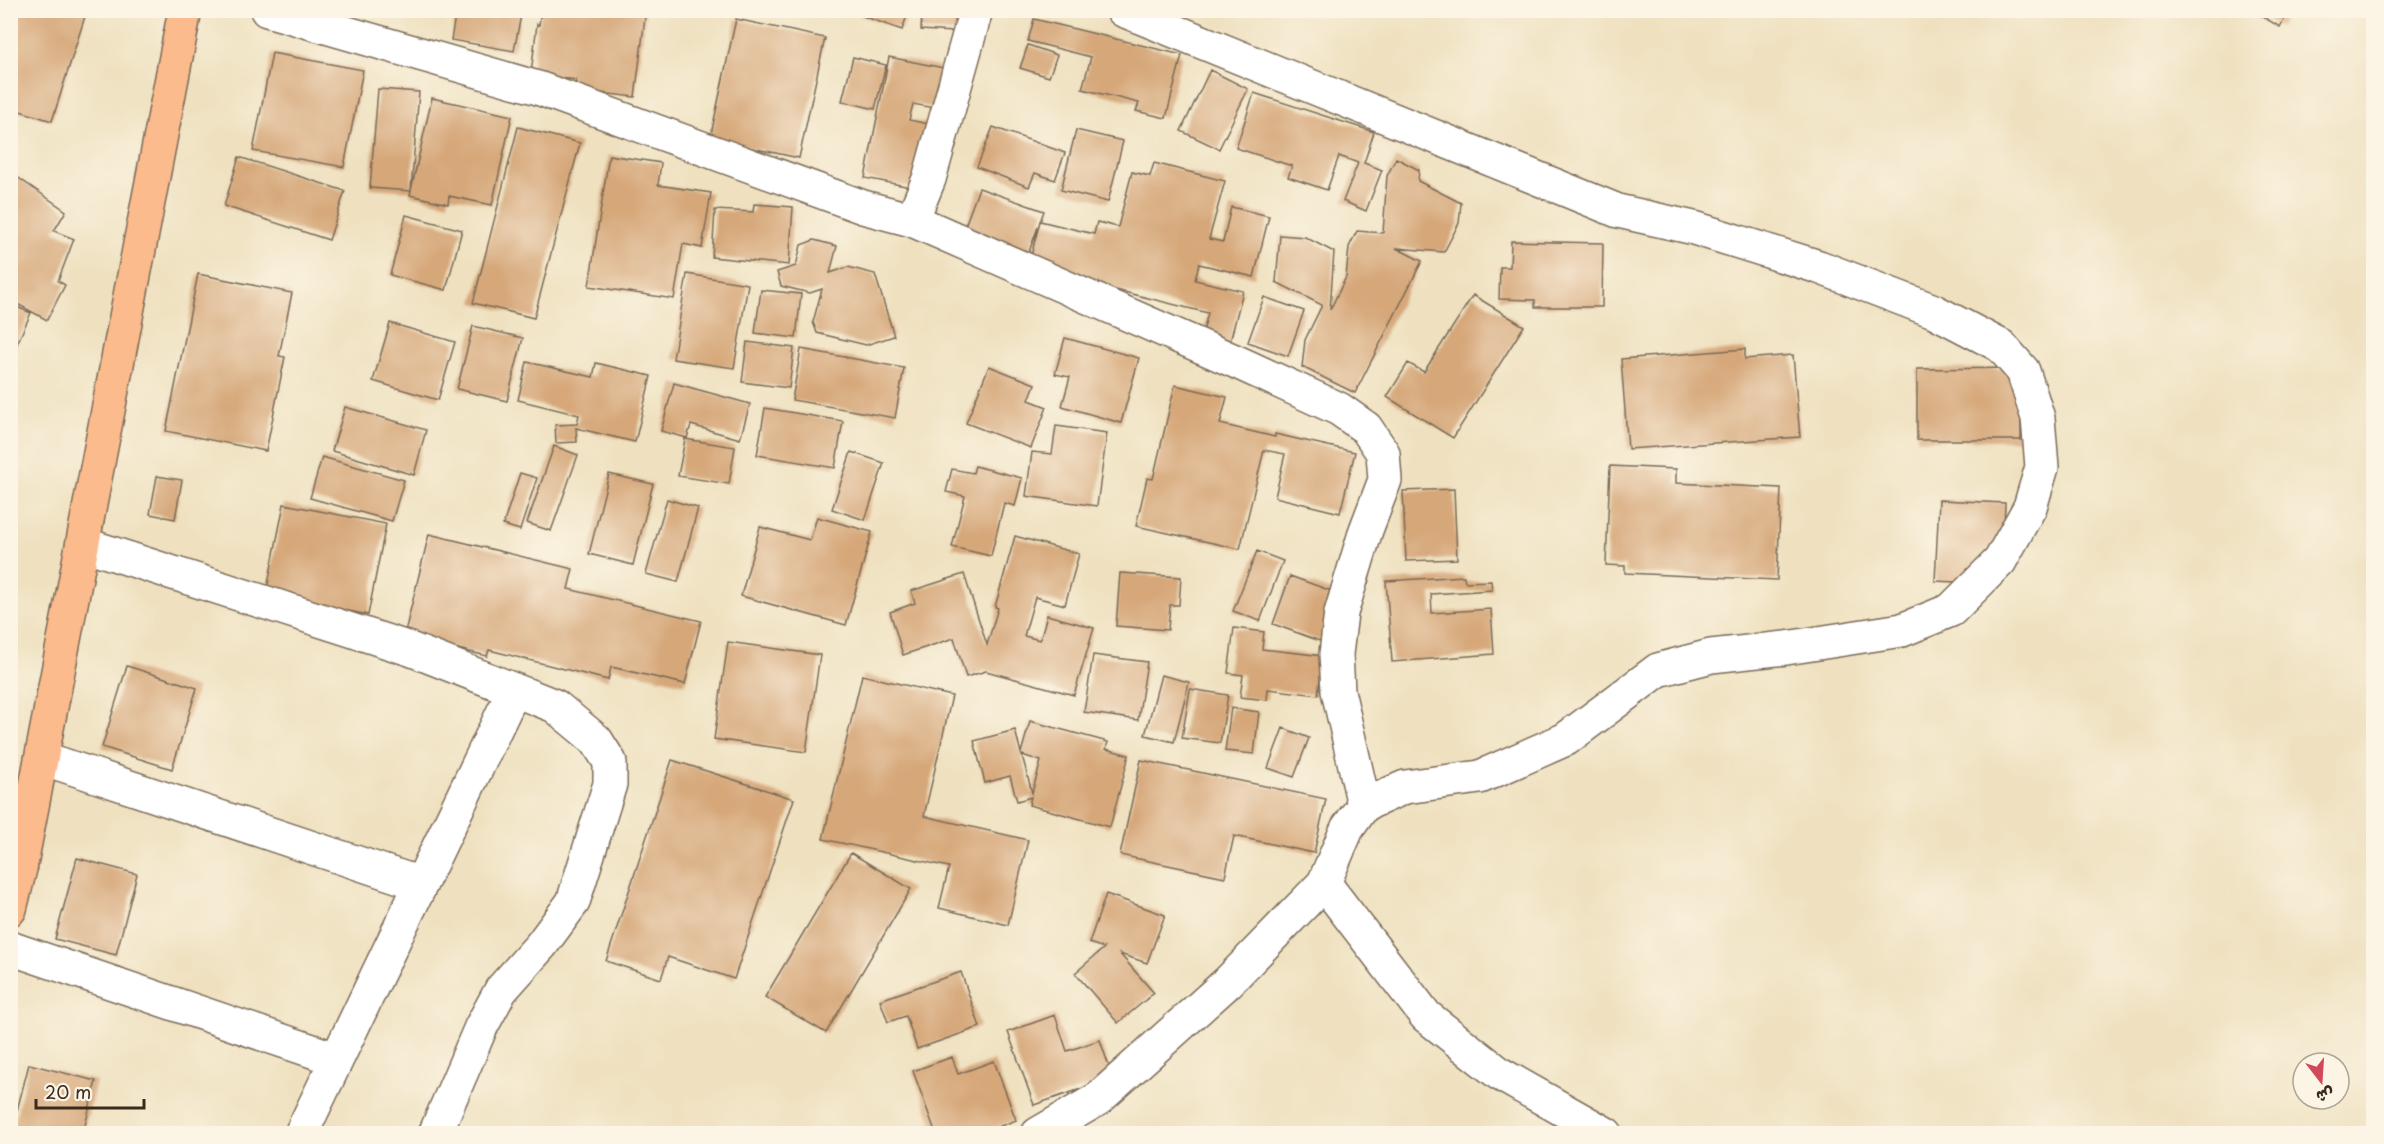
<svg xmlns="http://www.w3.org/2000/svg" width="2384" height="1144" font-family="'Playpen Sans','Playpen Sans Arabic',sans-serif">
<rect width="100%" height="100%" fill="#fcf5e5"/>
<filter id="ink" filterUnits="userSpaceOnUse"><feTurbulence type="fractalNoise" baseFrequency=".0167" numOctaves="2"/><feDisplacementMap in="SourceGraphic" scale="12" xChannelSelector="R" yChannelSelector="G"/><feConvolveMatrix kernelMatrix="1 2 1 2 8 2 1 2 1" color-interpolation-filters="sRGB"/></filter>
<filter id="wash" filterUnits="userSpaceOnUse"><feTurbulence type="fractalNoise" baseFrequency=".008" numOctaves="4" result="noise"/><feDisplacementMap in="SourceGraphic" scale="24" xChannelSelector="R" yChannelSelector="G"/><feGaussianBlur stdDeviation="1.35" result="paint"/><feColorMatrix in="noise" values="0 0 0 0 0 0 0 0 0 0 0 0 0 0 0 0 0 1.4 0 .05"/><feComposite in="paint" operator="in"/></filter>
<g filter="url(#wash)">
<rect width="100%" height="100%" fill="#efe1c0"/>
<g id="blocks">
<path fill="#d6a779" fill-rule="evenodd" d="M10,10H87L52,121L10,108Z
M456,10H522L514,51L451,40Z
M541,10H646L635,97L575,90L576,80L531,74L537,24L539,25Z
M859,10H909L902,30L857,14Z
M922,10H971L970,33L921,30Z
M2251,10H2289L2280,27Z
M736,19L825,38L799,158L710,139Z
M1034,19L1182,55L1166,118L1136,111L1139,103L1082,89L1091,57L1028,41Z
M1028,45L1057,55L1049,77L1020,68Z
M272,53L363,70L344,167L253,151Z
M853,57L886,65L875,109L842,101Z
M889,57L959,71L951,111L913,104L909,120L944,127L931,191L865,178Z
M1210,70L1248,89L1219,149L1181,131Z
M378,89L419,92L411,191L370,188Z
M1254,93L1374,132L1364,163L1382,170L1366,211L1343,201L1358,163L1339,156L1327,190L1288,177L1292,166L1236,148Z
M432,98L512,116L492,205L449,196L448,204L410,195Z
M518,127L580,143L534,318L473,303Z
M993,127L1065,153L1055,180L1035,173L1029,187L977,167Z
M1076,130L1123,141L1108,202L1061,190Z
M609,155L661,163L658,185L711,193L702,248L683,244L674,299L589,286Z
M239,157L345,191L329,240L224,206Z
M1396,158L1419,170L1418,181L1461,203L1459,223L1444,252L1396,248L1422,261L1355,393L1302,367L1305,340L1322,305L1276,282L1280,235L1305,237L1334,252L1330,310L1346,277L1349,247L1357,231L1383,233L1387,176Z
M1154,163L1225,181L1209,239L1223,242L1231,207L1269,216L1254,277L1199,264L1195,280L1243,291L1229,346L1201,339L1208,313L1028,268L1040,221L1094,234L1097,222L1118,227L1132,172L1150,176Z
M10,172L66,211L54,231L74,239L58,281L65,285L47,320L10,300Z
M979,188L1044,211L1024,265L959,242Z
M754,204L793,207L789,265L712,257L715,210L753,212Z
M406,215L462,230L446,290L390,275Z
M814,240L837,246L830,273L848,267L875,274L894,336L866,345L817,333L813,322L822,289L810,293L781,286L777,272L796,266L801,245Z
M1511,241L1603,243L1602,307H1535V300L1499,299L1500,267H1510Z
M198,274L292,293L279,356L285,357L266,451L166,431Z
M687,274L748,284L734,368L673,359Z
M761,290L801,294L796,338L755,333Z
M1473,295L1524,326L1453,438L1387,397L1408,363L1424,372Z
M1264,297L1304,311L1288,356L1248,342Z
M10,304L31,313L10,359Z
M390,323L455,342L438,400L373,381Z
M473,326L523,338L507,401L457,389Z
M1065,338L1139,358L1121,423L1062,406L1070,377L1055,374Z
M747,342L794,348L789,388L742,382Z
M801,349L904,368L895,418L792,400Z
M1745,349V359L1793,355L1800,437L1628,449L1621,359Z
M527,362L593,377L596,363L651,376L635,442L576,428L577,442L556,443L555,425L577,424L579,415L518,400Z
M989,366L1035,384L1029,400L1047,407L1031,448L966,423Z
M2021,368V440H1917V369Z
M674,383L750,404L740,439L691,425L687,438L661,431Z
M1175,385L1227,397L1220,424L1275,437V434L1355,452L1340,513L1275,497L1285,454L1264,450L1240,549L1136,526L1147,478L1153,479Z
M345,407L426,430L414,475L332,451Z
M765,408L843,421L835,468L757,455Z
M1056,426L1107,433L1097,506L1026,496L1032,452L1052,454Z
M685,439L735,447L729,484L678,476Z
M554,446L578,455L551,531L527,523Z
M851,452L884,463L865,520L832,509Z
M322,457L404,480L392,521L310,498Z
M975,466L1022,478L1015,506L1004,503L991,556L952,547L965,496L946,492L952,469L973,473Z
M1610,466L1676,469V483L1781,488L1777,580L1625,573V566L1606,565Z
M520,473L537,478L520,530L503,525Z
M609,474L653,484L633,565L589,554Z
M157,476L182,480L175,519L150,514Z
M1454,489L1457,559L1406,561L1403,491Z
M667,499L698,508L678,582L646,574Z
M1939,500L2005,503L2002,584L1935,581Z
M284,504L386,524L368,615L266,594Z
M817,517L872,532L846,625L741,596L760,527L810,540Z
M429,534L573,569L568,589L701,621L685,684L611,667L608,680L489,650L487,656L404,636Z
M1015,536L1079,554L1065,605L1035,597L1024,636L1040,640L1047,615L1094,628L1074,695L986,671L966,677L954,638L903,655L890,612L915,603L911,591L964,574L987,645L998,608L995,607Z
M1257,551L1283,561L1260,621L1233,611Z
M1120,573L1181,577L1179,605H1170L1168,630L1116,626Z
M1290,576L1345,596L1328,644L1273,624Z
M1464,576L1465,582L1491,581L1492,590L1431,594L1432,613L1491,609L1494,654L1392,662L1386,581Z
M1234,628L1264,632L1262,649L1323,656L1318,695L1268,689L1267,700L1240,697L1243,675L1228,673Z
M728,642L820,655L806,752L714,739Z
M1093,655L1147,662L1138,720L1084,712Z
M127,666L197,688L172,769L102,747Z
M862,675L952,696L924,816L1028,840L1008,925L939,908L949,867L823,839Z
M1161,675L1189,682L1174,742L1145,735Z
M1190,689L1228,695L1220,743L1182,738Z
M1231,708L1259,712L1254,754L1225,751Z
M1030,721L1108,742L1106,749L1129,755L1110,827L1029,805L1031,797L1017,801L1010,776L985,783L974,741L1015,730L1021,753ZM1022,755L1041,761L1032,793Z
M1283,728L1309,738L1294,777L1268,768Z
M672,760L794,799L734,979L668,957L661,979L606,961Z
M1141,760L1326,799L1314,853L1234,836L1225,877L1120,855Z
M851,853L911,889L826,1033L765,997Z
M77,858L137,874L116,955L55,939Z
M1106,894L1165,915L1147,963L1120,954L1154,993L1118,1023L1075,973L1104,948L1089,943Z
M961,972L980,1027L917,1049L906,1016L888,1022L880,1000Z
M1055,1015L1067,1051L1100,1040L1113,1078L1034,1105L1008,1032Z
M952,1057L958,1074L994,1061L1016,1120L980,1134H936L913,1071Z
M29,1064L96,1081L83,1134H11Z"/>
</g>
</g>
<g filter="url(#ink)">
<use href="#blocks" fill-opacity="0" stroke="#7a6a57" stroke-width="1.5"/>
<g fill="none" stroke-linecap="round" stroke-linejoin="round">
<defs>
<path id="minor" d="M267,10L538,88L863,207L912,220L929,179L976,10
M912,220L1239,363L1339,409L1366,428L1383,453L1385,480L1366,530L1341,613L1336,654L1338,691L1364,805
M83,544L410,649L555,706L596,740L610,762V784L573,902L542,944L501,990L481,1027L435,1134
M42,758L421,884
M1324,883L1426,1016L1500,1074L1606,1134
M10,948L336,1059
M301,1134L514,690
M1038,1134L1098,1099L1228,982L1324,883L1347,829L1364,805L1405,787L1480,777L1566,739L1658,670L1711,656L1786,648L1902,630L1951,610L2000,561L2030,507L2042,467L2038,418L2023,371L2001,346L1934,311L1819,267L1694,228L1618,211L1123,10"/>
<path id="major" d="M10,909L20,869L185,10"/>
</defs>
<use href="#minor" stroke="#7a6a57" stroke-width="36"/>
<use href="#major" stroke="#7a6a57" stroke-width="36"/>
<use href="#minor" stroke="#fff" stroke-width="33"/>
<use href="#major" stroke="#fbbb8d" stroke-width="33"/>
</g>
</g>
<rect width="2384" height="1144" fill="none" stroke="#fcf5e5" stroke-width="36"/>
<g transform="translate(2321 1081) rotate(163)"><circle r="28" fill="#fcf5e5" stroke="#afa495" stroke-width="1.5"/>
<path d="M0-4.5L10 22L0 15L-10 22Z" fill="#d1495b"/>
<text y="-9" font-size="16" font-weight="bold" text-anchor="middle" fill="#3b2a1e">ش</text>
</g>
<path d="M36 1099v9h108v-9" fill="none" stroke="#3b2a1e" stroke-width="3"/>
<text x="45" y="1099" font-size="18" fill="#3b2a1e" stroke="#fcf5e5" stroke-width="4.5" paint-order="stroke">20 m</text>
</svg>
